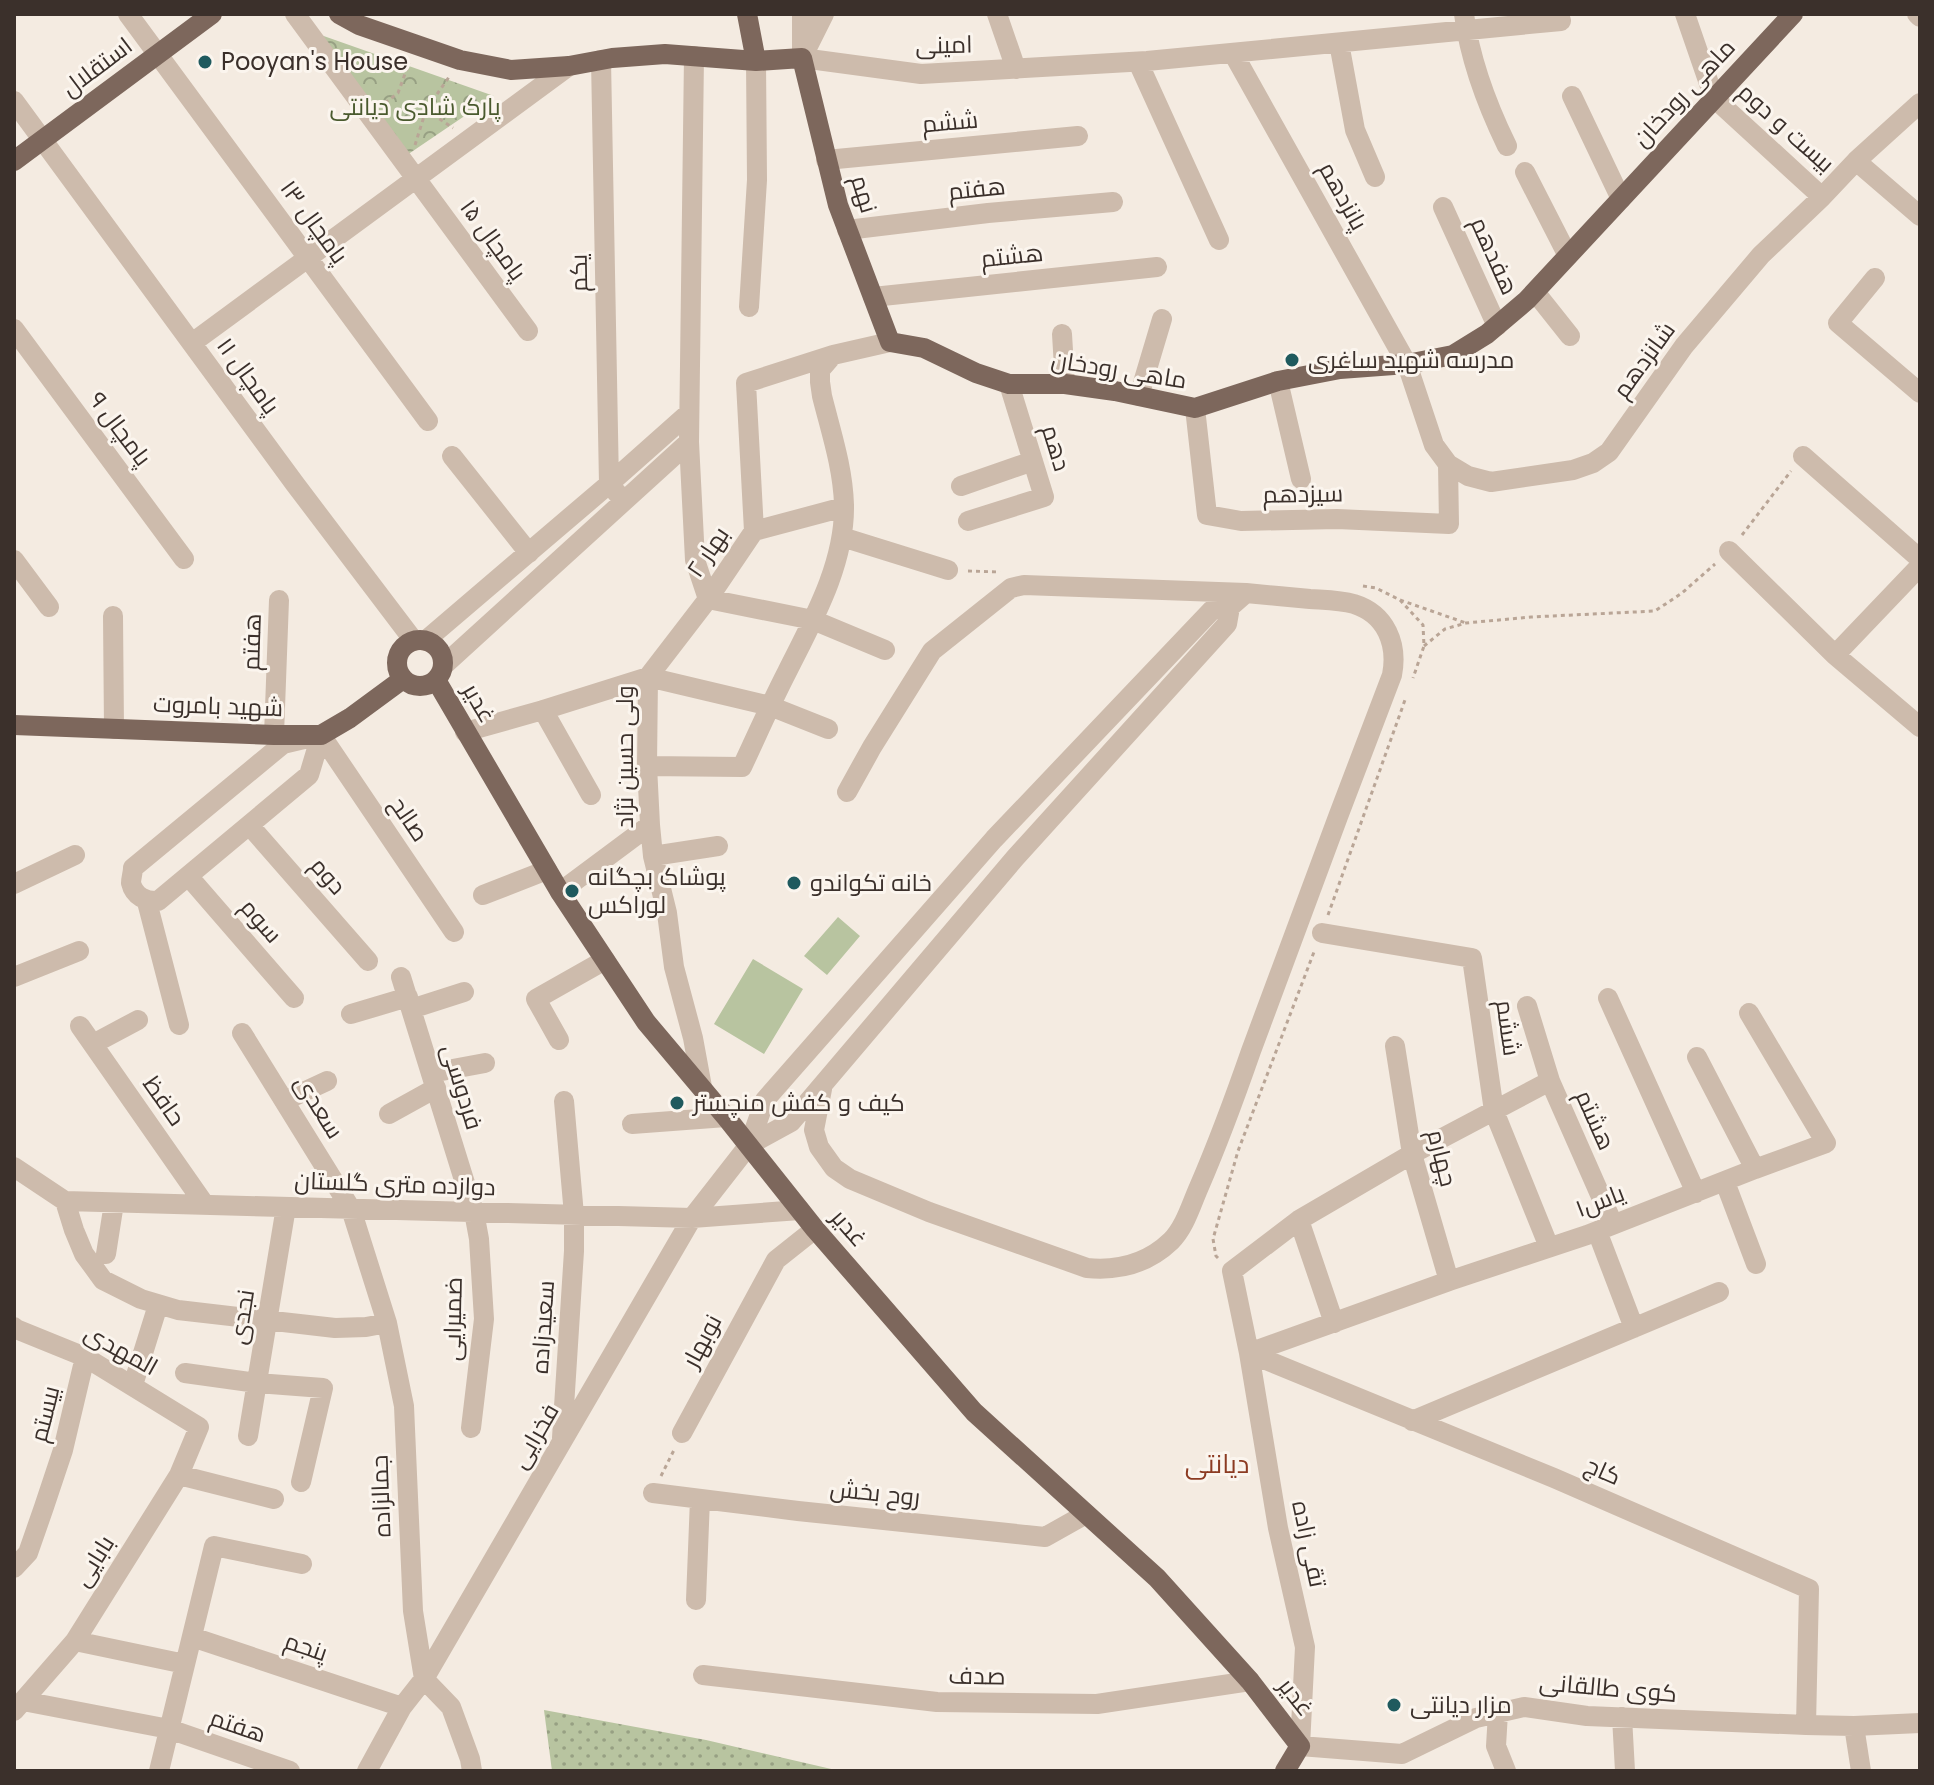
<svg xmlns="http://www.w3.org/2000/svg" width="1934" height="1785" font-family="Poppins,Cairo,sans-serif">
<defs>
<pattern id="grass-dots" width="8" height="8" patternUnits="userSpaceOnUse" patternTransform="scale(2)"><rect width="8" height="8" fill="#b8c4a0"/><path d="M2 2h.1M6 6h.1" fill="none" stroke="#97a083" stroke-width="1.8" stroke-linecap="round"/></pattern>
<pattern id="park-crowns" width="20" height="18" patternUnits="userSpaceOnUse" patternTransform="scale(2)"><rect width="20" height="18" fill="#b8c4a0"/><path d="M2 6a3 3 0 1 1 6 0M12 15a3 3 0 1 1 6 0" fill="none" stroke="#97a083"/></pattern>
</defs>
<rect width="100%" height="100%" fill="#f4ebe1"/>
<path fill="url(#grass-dots)" d="M544,1710L706,1740L840,1771H552Z"/>
<path fill="url(#park-crowns)" d="M318,34L494,96L407,155Z"/>
<path fill="#b8c4a0" d="M838,917L860,936L827,975L804,956Z
M753,959L803,989L764,1054L714,1024Z"/>
<g fill="none" stroke-linecap="round" stroke-linejoin="round">
<path stroke="#b9a596" stroke-width="3" stroke-dasharray="4 4" stroke-linecap="butt" d="M385,103L398,93L409,63
M426,110L453,128
M415,145L426,110L449,77
M1742,535L1791,471
M968,571L1000,572
M1363,586L1376,588L1400,600L1466,623
M1400,600L1423,625L1424,646L1413,678
M1424,646L1445,629L1466,623L1531,617L1655,611L1682,593L1715,564
M1328,915L1405,700
M1218,1258L1216,1256L1213,1239L1238,1151L1314,952
M661,1476L674,1450"/>
<path stroke="#cdbbac" stroke-width="20" d="M128,14L428,421
M295,14L528,331
M802,14V54
M997,14L1016,69
M1464,14C1470,60 1487,105 1507,146
M1685,14L1714,98L1822,197
M1917,14L1920,17
M1339,43L1355,130L1375,177
M1233,53L1407,364L1434,445L1448,464L1468,476L1491,482L1573,470L1593,463L1609,452L1684,346L1761,255L1822,197L1856,161L1920,103
M694,56L689,442L695,560L708,599L648,677L647,766L650,825L653,856L667,913L674,967L693,1038L702,1087
M802,58L921,74L1147,61L1561,21L1559,14
M802,58L824,14
M601,60L609,484L624,501
M1138,62L1219,240
M1572,96L1621,199
M14,101L295,484L414,641
M826,160L1078,136
M1856,161L1920,216
M1525,172L1568,256
M1443,207L1497,326
M847,230L988,213L1113,202
M1875,278L1838,323L1920,393
M1535,292L1570,336
M873,297L1157,267
M749,307L757,180L756,61
M14,329L184,559
M1062,334L1065,384
M192,343L569,66
M1278,381L1301,479
M1139,396L1162,319
M1195,408L1207,515L1241,521L1337,519L1449,524L1448,464
M452,456L529,553
M1803,456L1920,559
M961,486L1033,461
M844,507L754,531L708,599L813,620L885,650
M968,521L1044,497L1009,384
M754,531L746,383L833,355
M842,537L948,570
M1729,551L1835,655L1920,727
M14,560L49,607
M113,616L114,729
M425,641L609,484L689,413
M1835,655L1920,566
M443,666L689,442
M543,710L591,795
M465,732L543,710L648,677L770,706L828,729
M274,735L279,600
M321,735L309,775L158,901C146,902 134,896 131,883C131,878 133,873 133,868L283,744Z
M321,735L454,932
M647,766L742,767C757,735 771,703 787,672C813,620 845,564 844,505C843,468 831,432 822,396L820,382V370L833,355L890,342
M847,792L872,747L932,651L1011,588L1024,585L1246,593
M250,826L368,961
M653,856L718,846
M189,877L294,998
M14,884L75,855
M560,892L650,825
M483,895L547,870
M147,902L179,1025
M1322,933L1472,958L1494,1111L1549,1247
M14,977L79,951
M401,977L474,1212L479,1239L484,1319L471,1428
M1608,998L1696,1193
M1527,1006L1550,1081L1613,1224
M411,1009L464,992
M351,1014L408,997
M80,1026L205,1205
M242,1033L351,1209L387,1323L404,1406L413,1611L424,1679
M559,1040L536,999L605,960
M93,1044L138,1020
M1395,1046L1412,1154L1449,1281
M1697,1057L1755,1169
M431,1073L485,1063
M1550,1081L1412,1154L1299,1220L1232,1271L1249,1353L1278,1528L1305,1647L1300,1746L1402,1754L1476,1718L1524,1707L1587,1716L1806,1725L1854,1726L1920,1723
M822,1089L814,1130L819,1147L834,1168L850,1179L929,1212L1087,1268C1118,1271 1147,1264 1171,1241C1185,1227 1191,1205 1199,1187C1218,1143 1235,1097 1251,1051C1297,925 1344,800 1392,675C1398,644 1386,614 1354,604C1340,600 1324,600 1310,599C1289,597 1267,595 1246,593L1230,607
M284,1101L327,1081
M389,1114L436,1088
M632,1124L726,1117
M14,1167L65,1201L692,1218L800,1210
M1725,1182L1756,1264
M65,1201L74,1230L84,1254L103,1280L141,1299L178,1310L335,1328L366,1327L387,1323
M1299,1220L1334,1323
M1597,1231L1634,1328
M106,1254L114,1203
M14,1327L16,1329L85,1357L199,1427L179,1475L75,1641L14,1711
M1249,1353L1449,1281L1587,1235L1755,1169L1826,1143L1749,1013
M1249,1353L1554,1478L1809,1589L1806,1725
M185,1373L257,1383L323,1388L301,1482
M133,1385L158,1305
M1412,1421L1719,1292
M682,1433L776,1260L815,1229
M248,1436L286,1207
M562,1438L574,1251V1215L564,1101
M179,1475L274,1499
M653,1493L798,1511L1045,1537L1086,1514
M14,1568L28,1553L44,1507L63,1450L85,1357
M696,1600L700,1499
M192,1637L402,1707
M75,1641L185,1664
M703,1675L937,1702L1097,1704L1250,1681
M424,1679L451,1707L470,1759L472,1771
M23,1701L169,1729L290,1771
M1498,1713L1496,1746L1506,1771
M1622,1717L1625,1771
M1854,1726L1861,1771
M159,1771L214,1546L302,1564
M367,1771L402,1707L424,1679L692,1218L749,1145L765,1100L994,839L1212,610L1230,607L1227,624L1015,858L791,1122L749,1145"/>
<path stroke="#7d675c" stroke-width="20" d="M339,14L359,25L460,60L511,70L569,66L612,58L665,54L756,61L802,58L838,205L890,342L924,348L976,373L1009,384H1065L1115,391L1195,408L1278,381L1340,369L1407,364L1453,355L1487,334L1527,300L1793,14
M747,14L756,61
M14,161L212,14
M397 663a23 23 0 1 1 46 0a23 23 0 1 1-46 0Z
M436,680L560,892L646,1022L726,1117L815,1229L974,1412L1157,1578L1250,1681L1300,1746L1285,1771
M14,725L274,735H321L350,718L403,679"/>
</g>
<g fill="#1f5a5e" stroke="#fbf5ee" stroke-width="3">
<circle cx="205" cy="62" r="8"/>
<circle cx="1292" cy="360" r="8"/>
<circle cx="794" cy="883" r="8"/>
<circle cx="572" cy="891" r="8"/>
<circle cx="677" cy="1103" r="8"/>
<circle cx="1394" cy="1705" r="8"/>
</g>
<g text-anchor="middle" stroke-width="6" stroke-linejoin="round" paint-order="stroke">
<g font-size="24" fill="#3b302b" stroke="#fbf5ee">
<text transform="translate(944 45) rotate(-1)" y="8">امینی</text>
<text transform="translate(97 67) rotate(-37)" y="8">استقلال</text>
<text transform="translate(1684 93) rotate(-47)" y="8">ماهی رودخان</text>
<text transform="translate(950 122) rotate(-5)" y="8">ششم</text>
<text transform="translate(1786 128) rotate(42)" y="8">بیست و دوم</text>
<text transform="translate(977 189) rotate(-6)" y="8">هفتم</text>
<text transform="translate(864 194) rotate(73)" y="8">نهم</text>
<text transform="translate(1343 196) rotate(61)" y="8">پانزدهم</text>
<text transform="translate(314 222) rotate(54)" y="8">پامچال ۱۳</text>
<text transform="translate(493 240) rotate(54)" y="8">پامچال ۱۵</text>
<text transform="translate(1012 256) rotate(-6)" y="8">هشتم</text>
<text transform="translate(1494 256) rotate(66)" y="8">هفدهم</text>
<text transform="translate(579 273) rotate(-91)" y="8">یکم</text>
<text transform="translate(1644 360) rotate(-54)" y="8">شانزدهم</text>
<text transform="translate(1119 370) rotate(9)" y="8">ماهی رودخان</text>
<text transform="translate(248 376) rotate(54)" y="8">پامچال ۱۱</text>
<text transform="translate(120 429) rotate(53)" y="8">پامچال ۹</text>
<text transform="translate(1056 448) rotate(73)" y="8">دهم</text>
<text transform="translate(1303 494) rotate(-1)" y="8">سیزدهم</text>
<text transform="translate(708 552) rotate(-56)" y="8">بهار ۲</text>
<text transform="translate(252 642) rotate(-88)" y="8">هفتم</text>
<text transform="translate(479 703) rotate(60)" y="8">غدیر</text>
<text transform="translate(218 706) rotate(2)" y="8">شهید بامروت</text>
<text transform="translate(625 757) rotate(-90)" y="8">ولی حسین نژاد</text>
<text transform="translate(409 819) rotate(56)" y="8">صالح</text>
<text transform="translate(328 876) rotate(49)" y="8">دوم</text>
<text transform="translate(261 921) rotate(49)" y="8">سوم</text>
<text transform="translate(1508 1028) rotate(82)" y="8">ششم</text>
<text transform="translate(462 1087) rotate(73)" y="8">فردوسی</text>
<text transform="translate(164 1101) rotate(55)" y="8">حافظ</text>
<text transform="translate(319 1107) rotate(58)" y="8">سعدی</text>
<text transform="translate(1595 1120) rotate(66)" y="8">هشتم</text>
<text transform="translate(1442 1158) rotate(76)" y="8">چهارم</text>
<text transform="translate(395 1184) rotate(2)" y="8">دوازده متری گلستان</text>
<text transform="translate(1600 1201) rotate(-21)" y="8">یاس۱</text>
<text transform="translate(849 1228) rotate(49)" y="8">غدیر</text>
<text transform="translate(242 1317) rotate(-81)" y="8">نجدی</text>
<text transform="translate(453 1319) rotate(-89)" y="8">ضمیرایی</text>
<text transform="translate(543 1327) rotate(-86)" y="8">سعیدزاده</text>
<text transform="translate(702 1341) rotate(-62)" y="8">نوبهار</text>
<text transform="translate(121 1350) rotate(29)" y="8">المهدی</text>
<text transform="translate(45 1414) rotate(-76)" y="8">بیستم</text>
<text transform="translate(535 1436) rotate(-60)" y="8">فخرایی</text>
<text transform="translate(1603 1471) rotate(24)" y="8">کاج</text>
<text transform="translate(875 1493) rotate(6)" y="8">روح بخش</text>
<text transform="translate(381 1496) rotate(-92)" y="8">جمالزاده</text>
<text transform="translate(1309 1544) rotate(78)" y="8">تقی زاده</text>
<text transform="translate(94 1561) rotate(-58)" y="8">بابایی</text>
<text transform="translate(306 1647) rotate(19)" y="8">پنجم</text>
<text transform="translate(977 1676) rotate(1)" y="8">صدف</text>
<text transform="translate(1608 1688) rotate(5)" y="8">کوی طالقانی</text>
<text transform="translate(1296 1697) rotate(52)" y="8">غدیر</text>
<text transform="translate(238 1726) rotate(19)" y="8">هفتم</text>
</g>
<g font-size="24" fill="#3b302b" stroke="#fbf5ee" text-anchor="start">
<text x="221" y="70">Pooyan's House</text>
<text x="1308" y="368">مدرسه شهید ساغری</text>
<text x="588" y="885">پوشاک بچگانه<tspan x="588" dy="28">لوراکس</tspan></text>
<text x="810" y="891">خانه تکواندو</text>
<text x="693" y="1111">کیف و کفش منچستر</text>
<text x="1410" y="1713">مزار دیانتی</text>
</g>
<g font-size="24" fill="#4a5a2e" stroke="#fbf5ee">
<text x="415" y="115">پارک شادی دیانتی</text>
</g>
<g font-size="26" fill="#8c3b22" stroke="#fbf5ee">
<text x="1217" y="1473">دیانتی</text>
</g>
</g>
<rect width="1934" height="1785" fill="none" stroke="#3b302b" stroke-width="32"/>
</svg>
